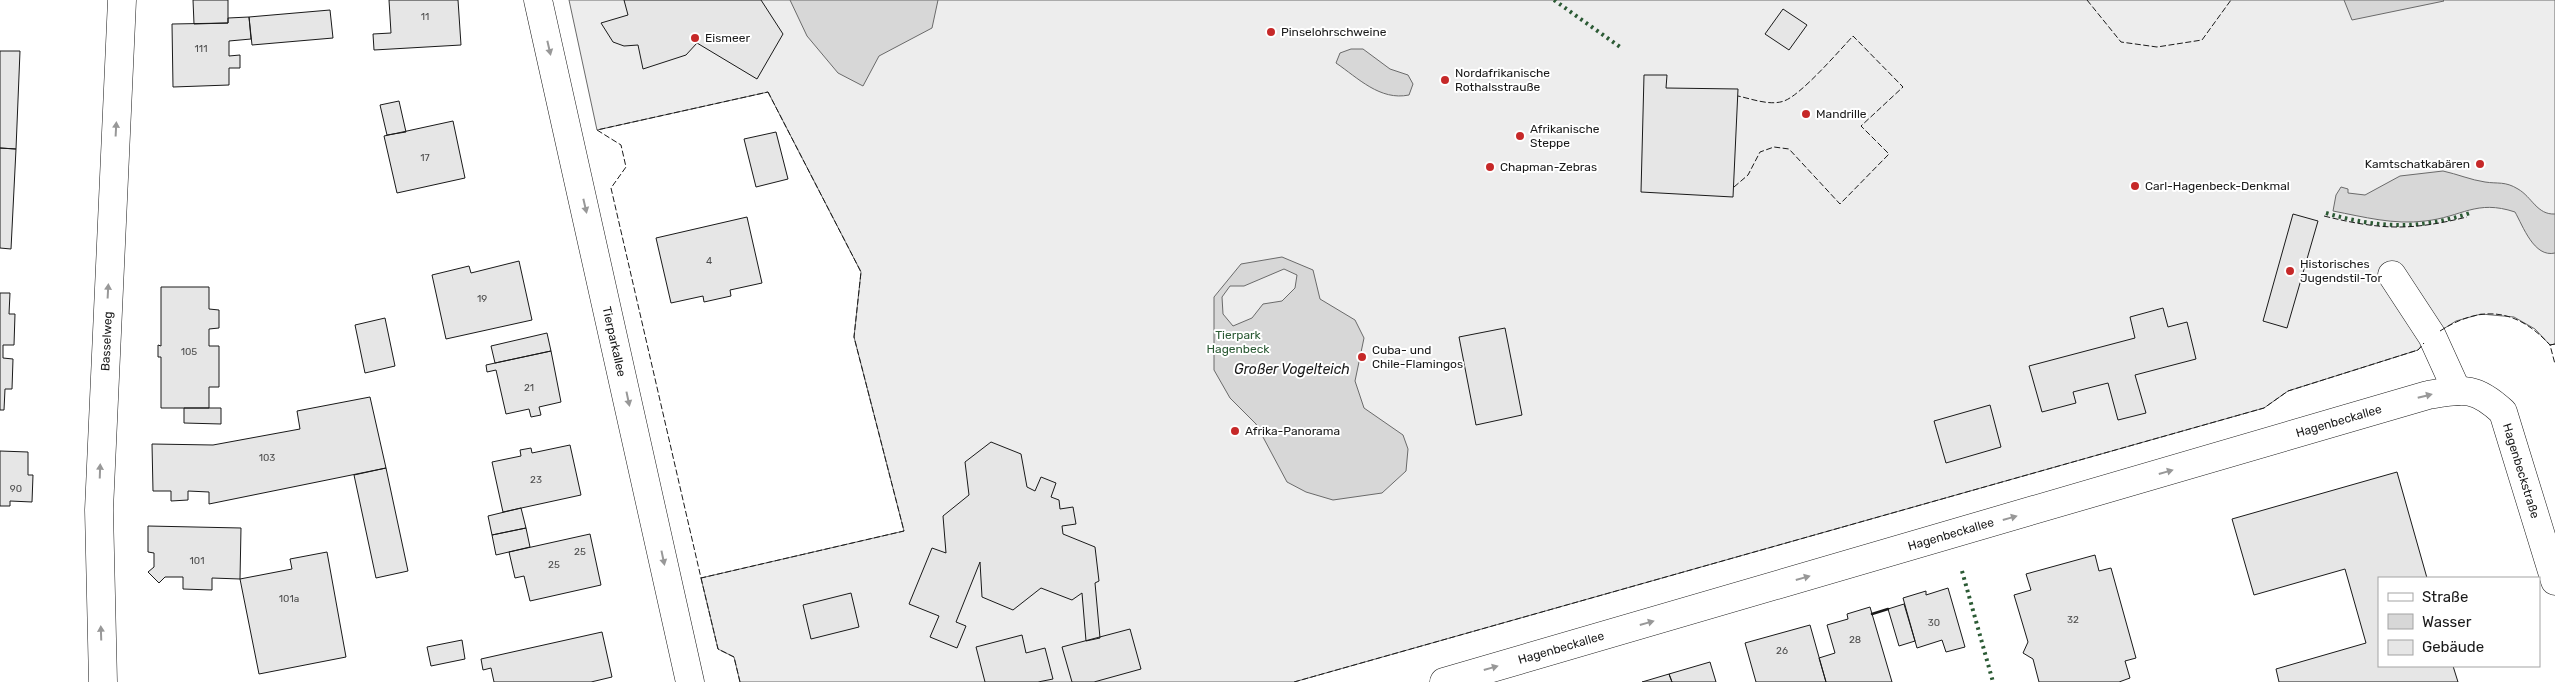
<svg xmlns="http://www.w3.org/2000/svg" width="2555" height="682" font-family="Rubik,sans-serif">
<rect width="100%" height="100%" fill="#fff"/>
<path fill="#ededed" stroke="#6a6a6a" d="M569,0H2555V344L2550,345L2535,329L2514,317L2481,314L2456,321L2432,336L2418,350L2288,391L2264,408L1294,682H740L734,657L718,649L701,578L904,531L854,337L861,272L768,92L597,130Z"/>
<path fill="#d7d7d7" stroke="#6a6a6a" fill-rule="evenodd" d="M790,0H938L932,28L879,56L863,86L838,73L807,36Z
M2344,0H2443L2444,1L2352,20Z
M1351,49H1363L1390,69L1408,75L1413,84L1409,95C1380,101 1358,78 1336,63L1340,53Z
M2443,171C2457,174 2471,180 2485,182C2498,184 2505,181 2518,189C2532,197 2537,215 2555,214V253C2534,258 2523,226 2515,212C2476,199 2462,217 2425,221C2394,225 2364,217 2333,211L2336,195L2341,187L2348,189V193L2365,195L2400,176Z
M1282,257L1313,270L1320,299L1355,320L1364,338L1355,381L1364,408L1403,435L1408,449L1406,471L1382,493L1333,500L1306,492L1287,482L1256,424L1230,398L1214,370V297L1241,264ZM1284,269L1297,275L1295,288L1282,301L1263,304L1252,318L1233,326L1223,314L1222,297L1230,286H1244Z"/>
<path fill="#e6e6e6" stroke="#1a1a1a" d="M193,0H228V23L194,24Z
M389,0H458L461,45L374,50L373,34L391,33Z
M624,0H761L783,34L757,79L697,43L686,55L643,69L638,45L624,46L613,42L601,23L628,15Z
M1783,9L1807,25L1789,50L1765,34Z
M330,10L333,38L252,45L249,17Z
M249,17L251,39L229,41V56L240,55V68H229V85L173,87L172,24L228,23V18Z
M0,51H20L16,149L0,148Z
M1644,75H1667L1666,88L1738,89L1733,197L1641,192Z
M399,101L406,132L387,135L380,105Z
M453,121L465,178L397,193L384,136Z
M776,132L788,179L756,187L744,139Z
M0,148L16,149L11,249L0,248Z
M2293,214L2318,221L2287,328L2263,321Z
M747,217L762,283L730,290L731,296L704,302L703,296L671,303L656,238Z
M519,261L532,320L446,339L432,275L469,266L471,273Z
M161,287H209V309L219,310V328L209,329V346H219V387H209V408H161V357H158V345L161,346Z
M0,293H10L9,314H15L14,345H3V358L13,359L12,389H5L4,410H0Z
M2163,308L2168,327L2187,322L2196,359L2135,375L2146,413L2118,420L2108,383L2073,392L2076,403L2042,412L2029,366L2135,338L2130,317Z
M385,318L395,366L365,373L355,325Z
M1505,328L1522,415L1476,425L1459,337Z
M547,333L551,351L495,363L491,346Z
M551,351L561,402L539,407L541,415L531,417L529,409L506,414L496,370L487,372L486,365Z
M370,397L386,468L209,504V492L188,491V500L171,501V491H153L152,444L213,445L300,429L297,411Z
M1990,405L2001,447L1946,463L1934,421Z
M184,408H221V424L184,423Z
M991,442L1021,454L1027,487L1035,491L1041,477L1056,483L1051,497L1059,500L1060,509L1073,507L1076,524L1062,526L1063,534L1095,547L1099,581L1095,583L1100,638L1086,641L1082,593L1072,600L1041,588L1013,610L982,597L980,562L956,622L966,626L957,648L930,637L939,616L909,604L932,548L946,553L943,516L969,495L965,462Z
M570,445L581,495L503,512L492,462L521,456L520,450L531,448L532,453Z
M0,451L28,452V475H33L32,502L10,501V506H0Z
M386,468L408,571L376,578L354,475Z
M2397,472L2427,578H2379V666H2453L2458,682H2279L2276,669L2366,643L2345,569L2254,595L2232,519Z
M521,508L526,528L492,535L488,516Z
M148,526L241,528L240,579L212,578V590L183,589V577H165L159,583L148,572L154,567V553L148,552Z
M526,528L530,547L496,555L492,535Z
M590,534L601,585L530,601L524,576L515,578L509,552Z
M327,552L346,657L259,674L240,579L292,569L290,559Z
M2095,555L2099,571L2111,568L2136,658L2125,661L2130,678L2119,682H2039L2033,659L2023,653L2028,642L2014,595L2031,590L2026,574Z
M1948,588L1965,647L1946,652L1942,640L1917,648L1903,598L1926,591V595Z
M851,593L859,627L811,639L803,605Z
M1904,604L1915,641L1899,646L1888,609Z
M1870,607L1892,682H1826L1819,658L1835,653L1827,625L1848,619L1847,614Z
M1810,625L1826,682H1756L1745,643Z
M1130,629L1141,669L1094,682H1072L1062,647Z
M602,632L612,677L591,682H494L491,668L483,670L481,659Z
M1022,635L1026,653L1045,648L1053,679L1038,682H985L976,647Z
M462,640L465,659L431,666L427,647Z
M1710,662L1716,682H1672L1669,674Z
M1669,674L1672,682H1642Z"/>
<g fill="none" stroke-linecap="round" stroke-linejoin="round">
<defs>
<g id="minor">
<path id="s1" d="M538,0L690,682"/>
<path d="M2392,275L2432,336L2457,391"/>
<path id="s2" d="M103,682L99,510L122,0"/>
<path id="s3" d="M1444,682L2428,395C2464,389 2475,386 2503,412L2555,581"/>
</g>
</defs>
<use href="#minor" stroke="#1a1a1a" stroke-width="29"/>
<use href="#minor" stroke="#fff" stroke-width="28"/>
<path stroke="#2b5a34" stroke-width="4" stroke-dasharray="2.5 4" stroke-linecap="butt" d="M1554,0L1620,47
M2326,213C2377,228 2418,230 2470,213
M1962,571L1993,682"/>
<path stroke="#1a1a1a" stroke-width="1" stroke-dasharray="6 2.5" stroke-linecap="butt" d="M2087,0L2121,42L2157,47L2202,40L2231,0
M768,92L861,272L854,337L904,531L701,578L611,188L626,167L621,145L597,130Z
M1734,187L1748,175L1760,152L1774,147L1789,149L1840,204L1889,154L1861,126L1903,87L1853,36C1839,51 1801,95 1784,101C1770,106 1752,99 1738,96
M2324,216C2381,230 2410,231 2467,217
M2440,331C2482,304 2517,309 2550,345
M2555,344L2550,345L2555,364
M701,578L718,649L734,657L740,682
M1294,682L2264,408L2288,391L2418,350L2424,343"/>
<path stroke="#1a1a1a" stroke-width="2.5" d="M1872,614L1888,609"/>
</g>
<defs><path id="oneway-solid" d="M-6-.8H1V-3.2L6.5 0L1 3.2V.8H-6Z" transform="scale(1.25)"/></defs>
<g fill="#989898">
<use href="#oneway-solid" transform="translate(549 48) rotate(77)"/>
<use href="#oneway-solid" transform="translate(116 129) rotate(-87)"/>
<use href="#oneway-solid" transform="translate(585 206) rotate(77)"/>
<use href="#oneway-solid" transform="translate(108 291) rotate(-87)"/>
<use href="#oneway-solid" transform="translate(2425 396) rotate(-14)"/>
<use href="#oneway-solid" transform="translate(628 399) rotate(78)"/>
<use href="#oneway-solid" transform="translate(100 471) rotate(-88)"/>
<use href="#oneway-solid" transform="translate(2166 472) rotate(-16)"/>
<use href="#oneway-solid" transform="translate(2010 518) rotate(-16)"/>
<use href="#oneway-solid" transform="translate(663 558) rotate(78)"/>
<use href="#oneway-solid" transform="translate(1803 578) rotate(-16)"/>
<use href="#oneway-solid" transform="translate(1647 623) rotate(-16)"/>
<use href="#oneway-solid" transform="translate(101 633) rotate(-92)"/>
<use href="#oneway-solid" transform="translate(1491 668) rotate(-16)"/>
</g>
<g fill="#c62828" stroke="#fff" stroke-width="2">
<circle cx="1271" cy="32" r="5"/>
<circle cx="695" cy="38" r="5"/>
<circle cx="1445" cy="80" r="5"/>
<circle cx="1806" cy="114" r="5"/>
<circle cx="1520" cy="136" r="5"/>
<circle cx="2480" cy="164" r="5"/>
<circle cx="1490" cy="167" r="5"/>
<circle cx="2135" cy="186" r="5"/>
<circle cx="2290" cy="271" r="5"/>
<circle cx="1362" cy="357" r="5"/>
<circle cx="1235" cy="431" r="5"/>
</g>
<g text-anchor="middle" stroke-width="4" stroke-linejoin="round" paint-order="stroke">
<g font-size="10" fill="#4d4d4d">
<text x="425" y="20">11</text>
<text x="201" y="52">111</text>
<text x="425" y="161">17</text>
<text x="709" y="264">4</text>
<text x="482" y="302">19</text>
<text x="189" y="355">105</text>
<text x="529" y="391">21</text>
<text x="267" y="461">103</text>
<text x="536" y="483">23</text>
<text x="16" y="492">90</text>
<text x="580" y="555">25</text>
<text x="197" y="564">101</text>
<text x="554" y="568">25</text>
<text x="289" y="602">101a</text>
<text x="2073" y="623">32</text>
<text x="1934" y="626">30</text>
<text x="1855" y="643">28</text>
<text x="1782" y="654">26</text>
</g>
<g font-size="12" fill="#1a1a1a" stroke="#fff" text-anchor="start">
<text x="1281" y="36">Pinselohrschweine</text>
<text x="705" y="42">Eismeer</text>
<text x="1455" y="77">Nordafrikanische<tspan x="1455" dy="14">Rothalsstrauße</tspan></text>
<text x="1816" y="118">Mandrille</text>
<text x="1530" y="133">Afrikanische<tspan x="1530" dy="14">Steppe</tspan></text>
<text x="2470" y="168" text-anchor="end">Kamtschatkabären</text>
<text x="1500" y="171">Chapman-Zebras</text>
<text x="2145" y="190">Carl-Hagenbeck-Denkmal</text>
<text x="2300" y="268">Historisches<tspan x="2300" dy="14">Jugendstil-Tor</tspan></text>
<text x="1372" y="354">Cuba- und<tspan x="1372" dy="14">Chile-Flamingos</tspan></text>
<text x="1245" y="435">Afrika-Panorama</text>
</g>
<g font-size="12" fill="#2b5a34" stroke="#fff">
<text x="1238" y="339">Tierpark<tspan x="1238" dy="14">Hagenbeck</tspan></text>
</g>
<g font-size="12" fill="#1a1a1a" stroke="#fff">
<text dy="4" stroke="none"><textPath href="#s2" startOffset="341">Basselweg</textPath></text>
<text dy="4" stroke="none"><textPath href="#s1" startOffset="350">Tierparkallee</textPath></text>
<text dy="4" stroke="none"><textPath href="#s3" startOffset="932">Hagenbeckallee</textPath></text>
<text dy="4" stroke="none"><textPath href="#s3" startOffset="1168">Hagenbeckstraße</textPath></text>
<text dy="4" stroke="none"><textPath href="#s3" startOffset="528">Hagenbeckallee</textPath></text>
<text dy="4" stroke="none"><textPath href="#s3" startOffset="122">Hagenbeckallee</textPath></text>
</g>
<g font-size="14" font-style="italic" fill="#1a1a1a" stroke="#fff">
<text x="1292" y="374">Großer Vogelteich</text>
</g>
</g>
<rect x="2378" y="577" width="162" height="90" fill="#ffffff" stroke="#a3a3a3"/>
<rect x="2388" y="593" width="25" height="8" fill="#ffffff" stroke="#a3a3a3"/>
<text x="2422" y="602" font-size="15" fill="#1a1a1a">Straße</text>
<rect x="2388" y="614" width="25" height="15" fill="#d7d7d7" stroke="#a3a3a3"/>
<text x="2422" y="627" font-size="15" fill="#1a1a1a">Wasser</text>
<rect x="2388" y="640" width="25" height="15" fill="#e6e6e6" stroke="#a3a3a3"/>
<text x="2422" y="652" font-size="15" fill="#1a1a1a">Gebäude</text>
</svg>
